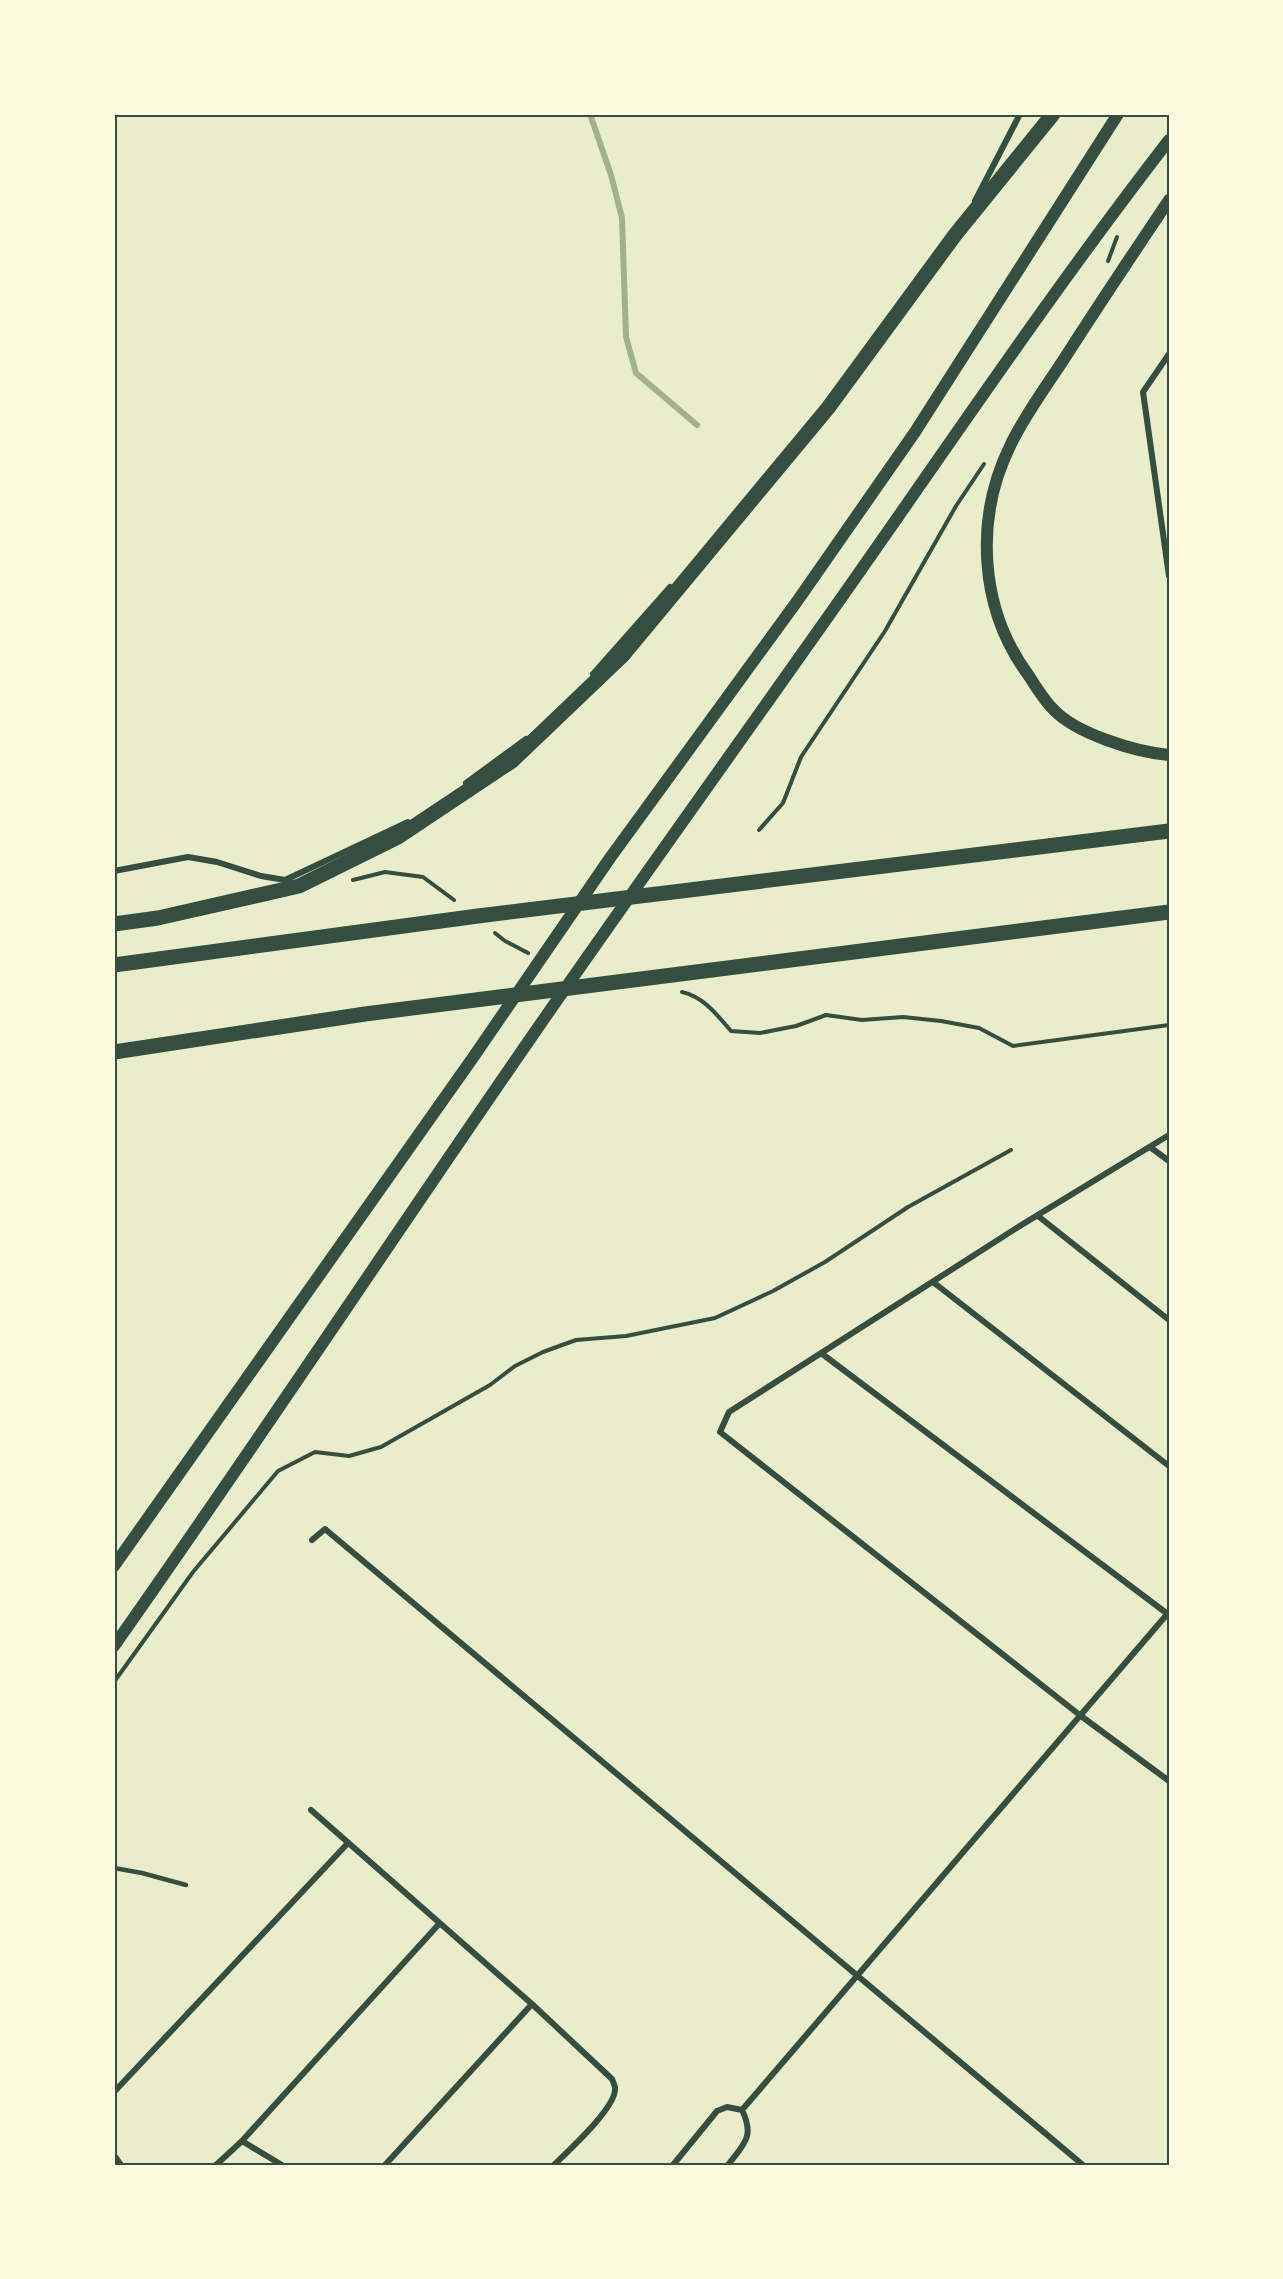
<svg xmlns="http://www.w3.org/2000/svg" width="1283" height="2279" font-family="'Alegreya Sans',sans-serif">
<rect width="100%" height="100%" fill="#e9edc9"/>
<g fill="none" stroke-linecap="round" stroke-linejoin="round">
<path stroke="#a3b18a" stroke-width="6" d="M590,114L611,175L622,218L626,337L636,373L697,425"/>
<path stroke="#344e41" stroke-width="4" d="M1108,261L1117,237
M759,830L783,803L801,757L885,631L956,506L984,464
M353,880L385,872L423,877L454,900
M495,933L505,941L528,953
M682,992C704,997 717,1015 731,1031L760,1033L796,1026L826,1015L862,1020L903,1017L941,1021L979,1028L1013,1046L1169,1025
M114,1682L193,1572L278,1471L315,1452L349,1456L381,1447L490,1385L515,1366L543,1352L576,1340L626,1336L715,1318L773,1291L825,1262L908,1207L1011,1150"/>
<path stroke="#344e41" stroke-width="4.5" d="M114,1868L142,1873L186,1885"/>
<path stroke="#344e41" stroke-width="6" d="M975,201L1020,114
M1169,354L1143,392L1169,576
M593,674L670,587
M466,783L526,739
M114,871L188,857L217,862L261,876L285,880L408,822
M1169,1135L1015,1229L729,1412L720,1432L1081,1716L1169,1781
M1150,1147L1169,1161
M1038,1216L1169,1320
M933,1282L1169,1466
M821,1353L1169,1615
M312,1540L325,1529L1083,2165
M311,1810L532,2004L612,2079C613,2082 615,2085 615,2088C617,2107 568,2151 554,2165
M114,2092L348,1843
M742,2110L1169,1612
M242,2141L282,2165
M114,2155L121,2165
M216,2165L242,2141L439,1924
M385,2165L532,2004
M673,2165L717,2111L727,2107L742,2110
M728,2165C744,2144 755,2137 742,2110"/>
<path stroke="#344e41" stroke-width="12" d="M1169,200C1134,252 1100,303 1066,356C1048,384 1026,413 1011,444C974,518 979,609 1029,676C1036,687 1044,700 1053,709C1076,734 1136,752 1169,755
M114,1566L472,1059L610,858L798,600L915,432L1118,114
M114,1646C258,1442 395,1234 537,1029C632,892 729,757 825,621C939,460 1048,296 1169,140"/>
<path stroke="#344e41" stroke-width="15" d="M114,924L158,918L299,886L398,837L512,761L623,655L828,408L955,235L1053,114
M114,965L478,916L1169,831
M114,1052L365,1014L1169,912"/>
</g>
<rect width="1283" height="2279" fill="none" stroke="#fefae0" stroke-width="231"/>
<rect x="116" y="116" width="1052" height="2048" fill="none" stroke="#344e41" stroke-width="2"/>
</svg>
